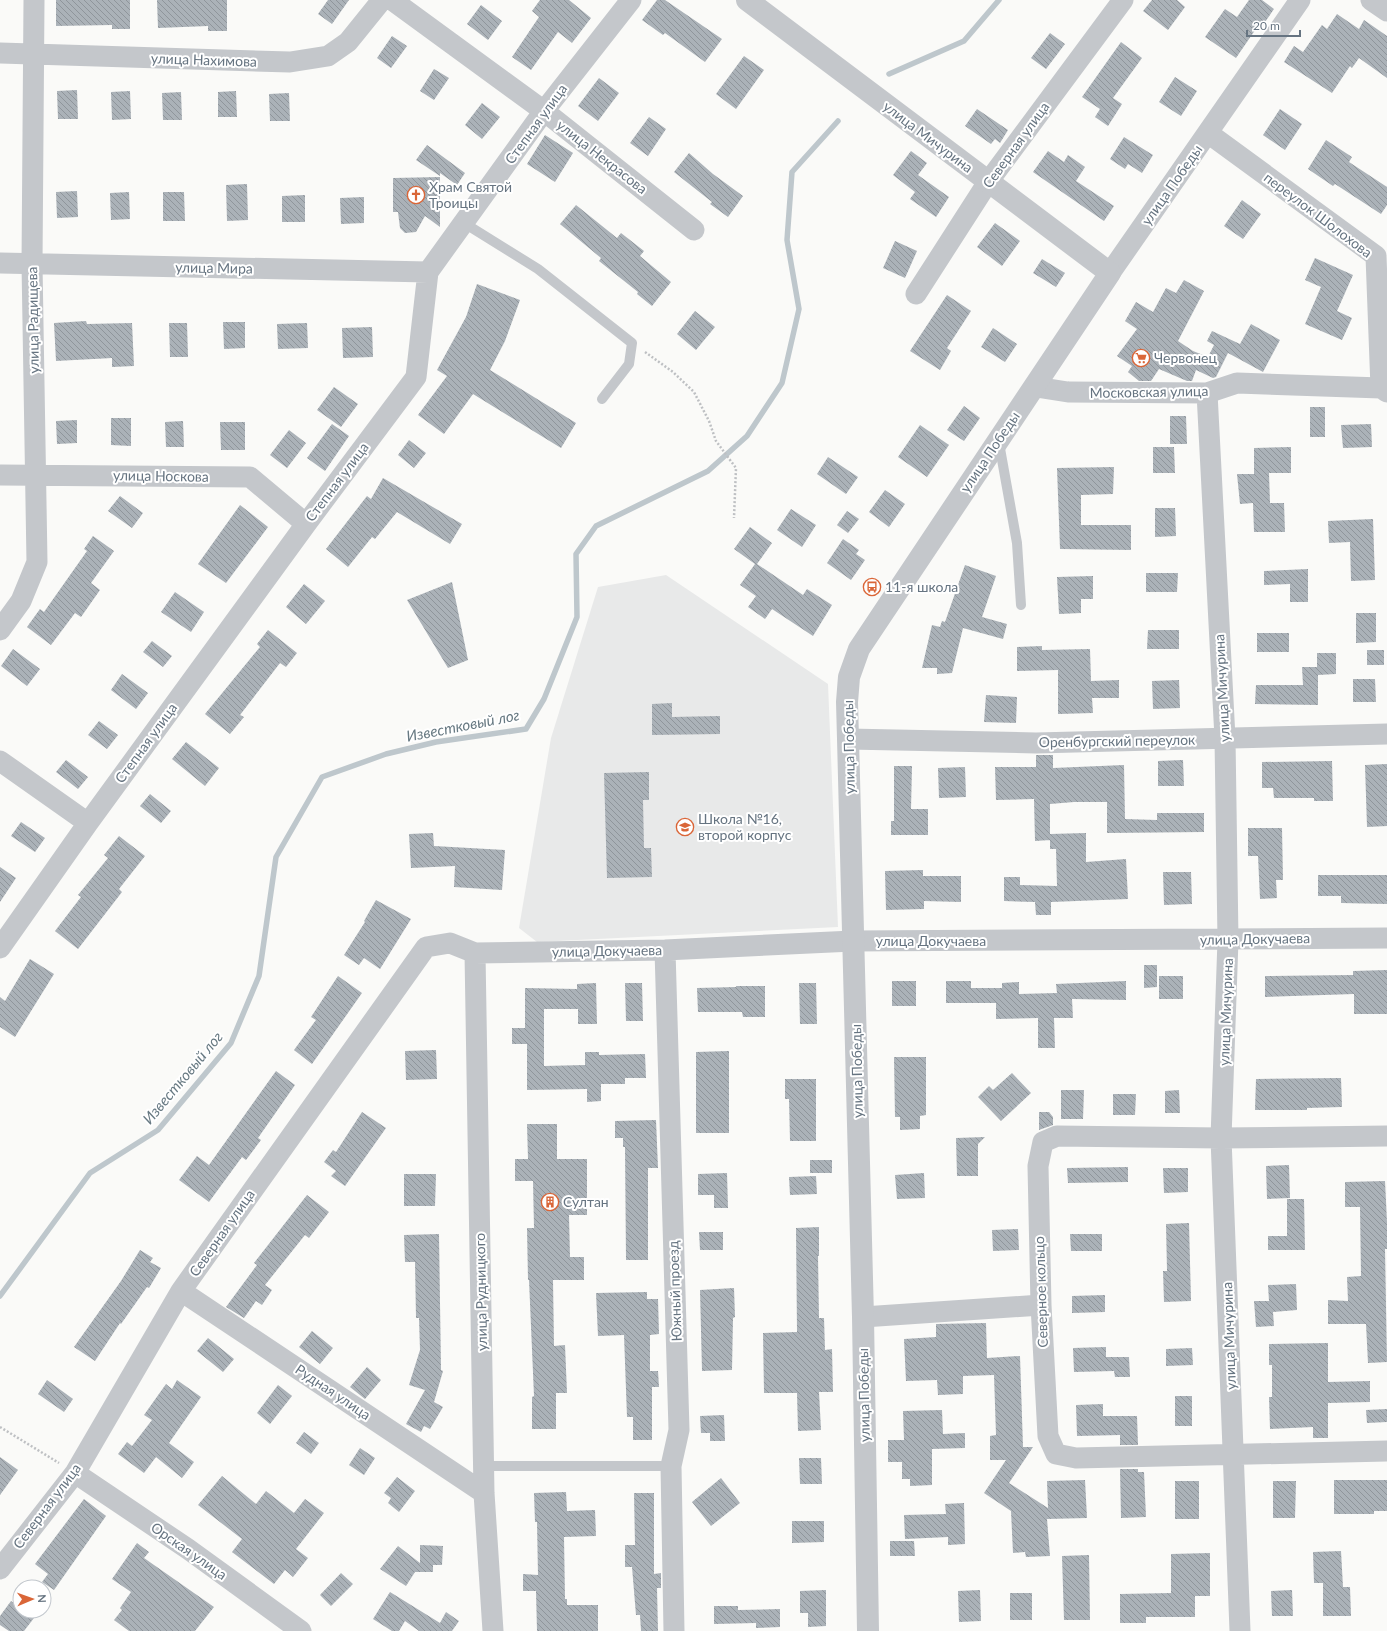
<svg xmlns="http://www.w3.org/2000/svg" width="1387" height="1631" font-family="Lato,sans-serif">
<defs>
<pattern id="building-back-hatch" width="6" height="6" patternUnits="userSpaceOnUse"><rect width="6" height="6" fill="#abb2b8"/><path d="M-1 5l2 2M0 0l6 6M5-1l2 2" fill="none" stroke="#8f959b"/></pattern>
</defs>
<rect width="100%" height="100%" fill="#fafaf8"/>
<path fill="#e8e9e9" d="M666,575L828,684L838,927L537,942L519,928L551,738L598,587Z"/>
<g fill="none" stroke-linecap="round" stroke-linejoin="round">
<path stroke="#bec7cc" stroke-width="5.5" d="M889,74L964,41L999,0
M0,1296L90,1173L158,1130L231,1043L259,976L276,857L322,777L386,754L436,742L526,729L544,699L577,617L576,554L596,526L708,471L747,436L782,383L799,309L787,240L792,172L838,121"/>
</g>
<path fill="url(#building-back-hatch)" d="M56,0H130V29H112V25L56,26Z
M157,0H227V31H208V26L158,28Z
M328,0H349L332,24L318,14Z
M540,0H569L591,18L572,43L558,32L531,70L512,57L539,17L532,11Z
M657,0H665L722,39L705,62L665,33L663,35L642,20Z
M1152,0H1177L1185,7L1168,30L1143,11Z
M1249,0H1262L1274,9L1263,25L1260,23L1236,58L1205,37L1225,9L1237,17Z
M481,5L502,21L488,40L467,24Z
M1337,14L1359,29L1364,20L1387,36V78L1359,58L1352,68L1350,66L1332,93L1284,62L1294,46L1303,52L1322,25L1327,29Z
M1050,33L1065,44L1046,69L1031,58Z
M392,36L407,46L391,68L377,58Z
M1121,42L1142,58L1113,98L1122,104L1108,126L1095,117L1100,109L1082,97Z
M744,56L764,70L736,109L716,94Z
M434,69L449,78L434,100L420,91Z
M1175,77L1197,91L1181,116L1159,102Z
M599,78L619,93L598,121L578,106Z
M77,90L78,119H58L57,91Z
M130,91L131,119L112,120L111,92Z
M236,91L237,117H218V92Z
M181,92L182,120H163L162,93Z
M289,93L290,121H270L269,94Z
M482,103L500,117L482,139L465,125Z
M977,109L1008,130L1000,143L995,139L991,144L965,126Z
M1280,109L1302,124L1285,150L1263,135Z
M649,117L666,129L648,156L630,143Z
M545,135L573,153L555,182L527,164Z
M1124,137L1153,155L1142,173L1128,164L1125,169L1110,159Z
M1326,140L1352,157L1349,162L1387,187V205L1381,214L1335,184L1333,186L1308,169Z
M427,145L465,173L457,185L440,173V176L416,160Z
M911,151L927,163L918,175L949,197L936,217L910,199L915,192L893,175Z
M1048,151L1064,162L1068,155L1085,167L1076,181L1114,206L1104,221L1033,172Z
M689,153L713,174L743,196L728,217L710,204L712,202L674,172Z
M440,177V227L425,216L416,232L405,233L400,228L398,212H393V178Z
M247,184L248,220L227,221L226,185Z
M77,191L78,217L57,218L56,192Z
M129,192L130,219L111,220L110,193Z
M163,192H184L185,221H163Z
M305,195V222H282V196Z
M364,197V223L341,224L340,198Z
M1242,200L1261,214L1243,239L1224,226Z
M576,205L617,238L621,233L644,251L640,256L671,282L652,306L637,294L638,292L599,261L601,258L560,224Z
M995,223L1020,241L1002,266L977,247Z
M895,241L917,251L905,278L883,268Z
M1315,258L1353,275L1337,311L1352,318L1342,340L1305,324L1321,287L1305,280Z
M1042,259L1065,273L1056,287L1033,273Z
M1184,280L1204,291L1178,341L1193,351L1208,357L1214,345L1207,341L1212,331L1240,344L1251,324L1280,340L1263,372L1228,353L1216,377L1213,378L1196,370L1192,381H1187L1159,369L1151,381H1139L1128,372L1132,366L1117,356L1137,329L1125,321L1136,302L1153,312L1166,288L1176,293Z
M477,284L520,300L505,341L490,370L576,423L561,448L473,394L444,434L418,415L447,376L437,370L466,317Z
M947,295L971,311L947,348L951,351L940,370L910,351Z
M695,311L715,327L696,350L677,334Z
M86,321L87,324L132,323L134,366L112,367V358L56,361L54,323Z
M223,322H245V348L224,349Z
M169,323H187L188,357H170Z
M307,323L308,348L278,349L277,324Z
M372,327L373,357L343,358L342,328Z
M993,328L1017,344L1005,362L981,347Z
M334,387L358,404L341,427L317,410Z
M964,406L980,418L964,441L947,430Z
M1310,407H1325V437H1310Z
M1170,416H1186L1187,444H1170Z
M111,418H131V446L111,445Z
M77,420V443L57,444L56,421Z
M183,421L184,447H166L165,422Z
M220,422H245V450H221Z
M332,424L349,436L325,471L307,458Z
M1371,424L1372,447L1343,448L1341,425Z
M920,425L949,445L927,477L898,457Z
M289,430L306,443L287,468L270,455Z
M409,440L426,453L414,468L398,455Z
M1153,447H1174L1175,473H1153Z
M1291,447V473H1269L1270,503H1284L1285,532H1254L1253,503L1240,504L1237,474H1254V448Z
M828,457L858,477L846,494L817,474Z
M1114,467L1113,494L1081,495V525H1131V550L1060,549L1057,468Z
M383,478L462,524L450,544L397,512L375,539L372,537L348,567L326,549L367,496L371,499Z
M885,490L905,504L889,527L869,512Z
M120,496L143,513L132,528L108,511Z
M240,505L268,527L226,583L198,564Z
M1155,508H1175L1176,536L1155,537Z
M791,509L816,525L802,547L777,530Z
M847,511L859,519L848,533L837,525Z
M1373,519L1375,580L1351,581L1350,542L1329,543L1328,521Z
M750,527L772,543L757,564L803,595L807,589L832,605L813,636L772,609L765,619L748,607L756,596L740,585L755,564L734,549Z
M93,536L114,551L91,583L100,590L81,617L75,613L51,645L27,627L40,609L44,612L87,551L84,549Z
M843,539L859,550L856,554L865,560L851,580L827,563Z
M965,565L996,576L982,617L1007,624L1003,639L963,628L952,673L937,674V668H922L932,625L940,627L942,621L945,622Z
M1308,569V602H1290V584L1264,585V571Z
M1146,573H1178L1177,592H1146Z
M1093,576V599H1081V613L1059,614L1057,577Z
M452,582L468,660L448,668L407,600Z
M304,584L325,601L306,624L286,607Z
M175,592L204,612L191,632L161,612Z
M1356,613H1376V642L1356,643Z
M268,630L297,653L286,667L280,663L240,715L244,717L230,734L205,714L260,647L257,644Z
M1148,630H1179V649H1147Z
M1257,633H1289V652H1257Z
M152,641L172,656L163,667L143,652Z
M1042,646V650L1090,649L1091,681L1119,680V698H1092L1093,713L1058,714V670L1017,671V647Z
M13,649L40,669L27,686L1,666Z
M1367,650H1384V665H1367Z
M1317,653H1336V674L1318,675V705L1255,704L1256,685H1303L1302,667H1317Z
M122,674L148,693L136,709L111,690Z
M1353,679H1375L1376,702H1353Z
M1179,680L1180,708L1153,709L1152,681Z
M986,695L1017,697L1016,723L984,722Z
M672,703V717L720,716V734L652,735V704Z
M99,721L118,735L107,749L88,735Z
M186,742L219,768L205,786L172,759Z
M1036,755H1053V768L1124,765L1125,819L1157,820V813H1204V832L1107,833V802H1074L1050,804V840L1035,841L1034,799L996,800L995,767H1036Z
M66,760L88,777L78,789L56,772Z
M1183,760L1184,786H1158V761Z
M1332,761L1333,801H1314V798H1274L1273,788H1262V762Z
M1387,764V826L1367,827L1365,765Z
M894,766H912L911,809H928V835H891V821H894Z
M965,767L966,797L939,798L938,768Z
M649,772V800H643L644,848H651L652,877L607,878L604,773Z
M150,794L171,811L161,823L140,806Z
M21,822L45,838L35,852L11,836Z
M1248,828H1282L1283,880H1276L1277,898L1260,899L1258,856H1248Z
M433,833L434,846L505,850L502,890L454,887L455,866L411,868L409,834Z
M1086,833V862L1126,859L1128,899L1051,902V915H1036L1035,902L1004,901V877H1020V885L1057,886L1056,849H1050V834Z
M119,836L145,856L119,889L122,892L78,949L55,931L81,897L78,895L108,858L104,855Z
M0,867L16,878L0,902Z
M923,870V876H961V902L924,901V909L886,910L885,871Z
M1163,872H1191L1192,904L1164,905Z
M1318,875H1387V904L1341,903V896H1318Z
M376,900L411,919L380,969L364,958L359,965L344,955L365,922L364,921Z
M30,959L54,974L15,1037L0,1027V997L5,1001Z
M1144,965H1157V987L1144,988Z
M1387,970V1014H1354V994L1265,997V976L1353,975V971Z
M338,976L362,993L312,1064L294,1050L316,1020L311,1017Z
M1159,976H1183V999H1159Z
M892,981H916V1006H892Z
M946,981H971V988H1002V983L1019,982V994L1057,993L1056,984L1126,981V1000L1072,999L1073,1018H1054L1055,1048H1038V1018L996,1019V1003H946Z
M596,983L597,1024H578V1009H544V1066L585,1065V1052H599V1055L645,1054L646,1078H625V1084H601V1101L587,1102V1089L527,1090V1044H512V1028H525V988L577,989V984Z
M625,983H642L643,1021H626Z
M799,983H816L817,1024H800Z
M736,986H765V1017H743L742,1012H698L697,988L736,987Z
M436,1050L437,1079L406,1080L405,1051Z
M729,1051V1133H696V1052Z
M894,1057H926V1115L920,1116V1129L900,1130V1117H895Z
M276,1071L295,1085L258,1138L261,1140L246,1160L242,1157L209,1202L179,1180L197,1156L209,1165Z
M1012,1073L1031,1093L1001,1121L978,1097L989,1086L993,1090Z
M1341,1078L1342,1107L1307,1108V1110H1255L1256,1079Z
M785,1079H816V1141H790L789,1099H785Z
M1061,1090H1084L1083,1119H1061Z
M1179,1090L1180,1113H1165V1091Z
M1113,1094H1136L1135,1115H1113Z
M362,1112L386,1128L345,1186L331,1176L336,1171L324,1162L333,1150L336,1152Z
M1039,1112H1049L1053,1117V1125L1039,1130Z
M656,1120L658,1168H648V1260H626L625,1147H623V1138H615V1121Z
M527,1124H557V1159H587V1215H569L570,1257H584V1280H553L554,1346L565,1345L567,1393H556V1429H532V1397L534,1396L529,1280H528L527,1228H534L533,1181H515V1159H528Z
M985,1137L978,1144V1176H957L956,1138Z
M810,1160H832V1173H810Z
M1289,1165L1290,1198L1267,1199L1266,1166Z
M1128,1167V1182L1068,1183L1067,1168Z
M1163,1168H1188V1192L1164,1193Z
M727,1173L728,1208H714V1195H698V1174Z
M924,1173L925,1198L897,1199L895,1175Z
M404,1174H436L435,1206H404Z
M816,1176L817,1194L790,1195L789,1177Z
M1385,1181L1387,1222V1249H1385L1387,1362L1368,1363L1366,1324H1328V1300L1348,1301L1347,1277L1361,1276L1360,1207H1345V1182Z
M307,1195L329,1212L309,1238L305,1235L265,1285L272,1290L262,1305L256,1301L244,1318L226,1307L257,1265L254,1263Z
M1287,1199H1304L1305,1250H1268V1236H1287Z
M1189,1223L1191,1301L1164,1302L1163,1271H1167L1166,1224Z
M819,1227V1256H818L819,1318H824L825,1350L832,1349L833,1392H819L821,1430L798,1431L797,1393H764L763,1333L797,1332L796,1228Z
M1018,1229L1019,1250L993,1251L992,1230Z
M699,1232H723V1250H700Z
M439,1234L441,1370L443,1371L434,1402L443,1407L430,1429L424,1426L421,1432L406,1424L425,1390L409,1385L420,1350L419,1318H416L415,1262H405L404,1235Z
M1070,1234H1102V1251H1071Z
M140,1250L153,1258L150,1262L161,1268L149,1288L147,1287L121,1324L120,1323L95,1361L74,1347L121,1281Z
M1296,1284L1297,1310L1273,1312L1274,1326L1256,1327L1254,1301H1269L1268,1285Z
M734,1288L735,1317L733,1318L732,1370L702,1371L700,1290Z
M647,1292V1299H658L659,1334L650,1335V1371H658L659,1387H652V1440H633V1417H627L624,1335L598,1336L596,1293Z
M1105,1295V1312L1072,1313V1296Z
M986,1323L987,1358L1020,1356L1023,1447H1033L1009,1483L1048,1508L1047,1481L1085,1480L1087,1518L1047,1519L1050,1556L1026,1557L1025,1552L1013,1553L1011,1511L984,1493L1006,1460H990V1436L996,1435L994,1375L963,1376V1394L938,1395L937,1380L906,1381L904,1339L936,1337V1324Z
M312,1331L333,1348L320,1364L299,1347Z
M208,1338L234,1359L223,1372L197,1351Z
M1328,1343V1382L1370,1381V1402L1328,1403V1438H1313V1427L1270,1429L1269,1397H1272V1365H1269V1344Z
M1106,1347V1357H1129L1130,1377H1115L1114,1371L1074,1372L1073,1348Z
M1192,1348L1193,1365L1166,1366V1349Z
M367,1367L381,1380L365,1399L350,1387Z
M47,1380L73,1399L64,1412L38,1394Z
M177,1380L201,1397L169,1443L194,1462L182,1478L156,1457L144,1473L118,1454L127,1442L132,1446L152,1420L144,1415L166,1384L172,1389Z
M278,1385L292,1396L270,1424L257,1413Z
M1175,1396H1192V1426H1175Z
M1103,1404V1416H1137L1138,1445H1120V1435L1077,1436L1076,1405Z
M1387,1409V1422L1367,1423L1366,1410Z
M942,1410L943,1434L965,1433V1448L932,1449V1485L910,1486V1479H902V1462H888V1440H904L903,1411Z
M724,1415L725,1441H710V1433H701L700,1416Z
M304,1432L319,1443L311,1454L296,1443Z
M360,1448L375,1458L364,1475L349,1465Z
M0,1457L18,1470L0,1495Z
M799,1458H821L822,1484H800Z
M1120,1469H1138V1472H1144L1146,1517L1121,1518Z
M222,1476L256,1504L266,1491L294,1513L305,1499L324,1513L296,1549L308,1558L293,1577L285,1570L274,1584L232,1552L242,1539L198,1505Z
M397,1477L415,1491L399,1512L388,1503L391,1498L384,1493Z
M721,1478L740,1503L711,1526L692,1502Z
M1334,1480H1387V1511H1374V1514H1334Z
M1175,1481H1199V1519H1175Z
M1273,1481H1296L1295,1518H1273Z
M566,1492L567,1511L595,1510L596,1536L564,1537L565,1599H567V1605H598V1631H537L536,1591H523V1574L538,1575L537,1522H535L534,1493Z
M634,1493H654V1574L661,1573V1588H657L658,1631H641L640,1615H636L632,1567H625V1545H635Z
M84,1499L106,1516L54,1590L42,1582L48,1574L35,1564Z
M964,1503L965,1544L948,1545V1537L905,1539L904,1515L946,1514L945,1504Z
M792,1521H824V1542L792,1543Z
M890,1541H914L915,1556H890Z
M137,1543L149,1552L144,1558L214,1607L195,1631H129L114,1620L122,1610L120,1608L131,1592L112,1579Z
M420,1545L443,1546L442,1565H433V1572H415L406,1586L380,1569L398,1546L420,1563Z
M1341,1551L1343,1587H1350L1351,1616H1323V1583H1314L1313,1552Z
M1210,1553V1596H1195V1617H1146V1623H1120V1594L1171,1593V1554Z
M1089,1555L1090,1620H1064L1062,1556Z
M341,1573L353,1584L331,1606L320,1595Z
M826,1590V1626L808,1627V1613H800V1591Z
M980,1590L981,1621L959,1622L958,1591Z
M1292,1590L1293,1616H1272L1271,1591Z
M390,1592L440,1623L446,1612L459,1621L452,1631H419L405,1621L399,1631H392L373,1619Z
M1010,1593H1032V1620H1010Z
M11,1601L20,1608V1611H24L34,1618L24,1631H9L0,1625V1616Z
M714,1606H738V1610L780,1609V1627L756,1628V1623L714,1624Z"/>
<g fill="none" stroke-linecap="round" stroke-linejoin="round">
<path stroke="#bec0c3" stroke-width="2.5" stroke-dasharray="2 2" stroke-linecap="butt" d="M645,352L673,372L694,392L709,421L716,441L736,468L734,518
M0,1427L59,1463"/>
<path stroke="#c4c7cb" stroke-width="10" d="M464,223L538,269L632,343L629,364L602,399
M999,443L1017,543L1021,605
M484,1466H671"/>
<path stroke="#c4c7cb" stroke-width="21" d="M392,0L544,111L694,230
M1371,0L1387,11
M0,53L290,62L328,56L348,42L382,0
M1208,133L1376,256L1381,388L1387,392
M0,263L428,272
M1110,273L1300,0
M916,294L988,182L1123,0
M1036,387L1068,392L1207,393L1237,383L1381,388
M1207,393L1225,738L1228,940L1221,1138L1240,1631
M0,475L250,477L306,524
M0,630L21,601L37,562L32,264L34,0
M848,739L1036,743L1387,734
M0,761L88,823
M0,948L88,823L306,524L416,377L428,272L544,111L631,0
M665,950L679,1430L671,1466L674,1631
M475,953L484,1493L493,1631
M1387,1136L1221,1138L1057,1136L1043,1142L1038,1166L1041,1305L1048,1436L1056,1454L1076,1458L1387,1451
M181,1291L484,1493
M863,1317L1041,1305
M75,1473L188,1549L301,1631
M0,1569L75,1473L181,1291L426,947L450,943L475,953L665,950L853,941L1387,938"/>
<path stroke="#c4c7cb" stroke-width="22" d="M747,0L1110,273L859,649L849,677L847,702L848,739L863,1317L868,1631"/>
</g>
<defs>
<symbol id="church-ring" viewBox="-11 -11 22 22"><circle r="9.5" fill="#fff" stroke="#da6638" stroke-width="1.5"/><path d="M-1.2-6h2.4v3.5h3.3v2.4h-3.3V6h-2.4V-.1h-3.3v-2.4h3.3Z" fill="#da6638"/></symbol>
<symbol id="supermarket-ring" viewBox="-11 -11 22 22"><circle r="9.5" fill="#fff" stroke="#da6638" stroke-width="1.5"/><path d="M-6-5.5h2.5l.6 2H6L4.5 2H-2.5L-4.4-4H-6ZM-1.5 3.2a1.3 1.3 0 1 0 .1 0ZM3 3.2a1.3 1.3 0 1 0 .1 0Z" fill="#da6638"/></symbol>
<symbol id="bus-ring" viewBox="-11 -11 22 22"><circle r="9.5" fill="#fff" stroke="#da6638" stroke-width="1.5"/><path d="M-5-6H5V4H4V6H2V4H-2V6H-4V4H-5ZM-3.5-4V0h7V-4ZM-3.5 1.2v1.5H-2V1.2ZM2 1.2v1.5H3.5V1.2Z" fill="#da6638"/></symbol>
<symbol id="school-ring" viewBox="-11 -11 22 22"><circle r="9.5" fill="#fff" stroke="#da6638" stroke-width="1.5"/><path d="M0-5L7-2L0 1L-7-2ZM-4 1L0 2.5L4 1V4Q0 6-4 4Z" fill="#da6638"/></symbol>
<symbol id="building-ring" viewBox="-11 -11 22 22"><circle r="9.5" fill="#fff" stroke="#da6638" stroke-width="1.5"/><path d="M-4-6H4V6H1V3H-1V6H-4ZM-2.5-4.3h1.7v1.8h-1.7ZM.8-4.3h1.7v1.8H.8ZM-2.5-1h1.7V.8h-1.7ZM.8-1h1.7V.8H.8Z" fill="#da6638"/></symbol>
</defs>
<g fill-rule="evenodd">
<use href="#church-ring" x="406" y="185" width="20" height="20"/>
<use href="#supermarket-ring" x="1131" y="348" width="20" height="20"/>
<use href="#bus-ring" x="862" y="577" width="20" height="20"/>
<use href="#school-ring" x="675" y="817" width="20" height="20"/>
<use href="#building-ring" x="540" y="1192" width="20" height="20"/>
</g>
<g text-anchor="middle" stroke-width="4" stroke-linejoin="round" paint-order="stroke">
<g font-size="14" fill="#667481" stroke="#fff">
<text transform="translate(204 60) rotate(2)" y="5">улица Нахимова</text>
<text transform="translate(536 124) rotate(-54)" y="5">Степная улица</text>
<text transform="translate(928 137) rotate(37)" y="5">улица Мичурина</text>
<text transform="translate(1016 145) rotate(-54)" y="5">Северная улица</text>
<text transform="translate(602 157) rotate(38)" y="5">улица Некрасова</text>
<text transform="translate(1172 185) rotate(-55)" y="5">улица Победы</text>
<text transform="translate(1318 215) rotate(37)" y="5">переулок Шолохова</text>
<text transform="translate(214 268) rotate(1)" y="5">улица Мира</text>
<text transform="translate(33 320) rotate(-91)" y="5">улица Радищева</text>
<text transform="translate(1149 392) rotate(-1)" y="5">Московская улица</text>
<text transform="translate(990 452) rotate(-56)" y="5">улица Победы</text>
<text transform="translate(161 476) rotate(1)" y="5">улица Носкова</text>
<text transform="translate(337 482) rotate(-53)" y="5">Степная улица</text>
<text transform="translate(1222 688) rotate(-93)" y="5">улица Мичурина</text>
<text transform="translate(1117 741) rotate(-1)" y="5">Оренбургский переулок</text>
<text transform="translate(146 743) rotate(-54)" y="5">Степная улица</text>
<text transform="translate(849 747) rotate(-91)" y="5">улица Победы</text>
<text transform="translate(1255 939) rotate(-1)" y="5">улица Докучаева</text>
<text x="931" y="946">улица Докучаева</text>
<text transform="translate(607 951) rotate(-1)" y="5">улица Докучаева</text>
<text transform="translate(1226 1012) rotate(-88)" y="5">улица Мичурина</text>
<text transform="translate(857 1071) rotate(-91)" y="5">улица Победы</text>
<text transform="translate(222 1233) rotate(-55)" y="5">Северная улица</text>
<text transform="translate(675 1291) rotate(-92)" y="5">Южный проезд</text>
<text transform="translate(481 1292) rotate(-91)" y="5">улица Рудницкого</text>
<text transform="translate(1041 1292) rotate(-92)" y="5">Северное кольцо</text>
<text transform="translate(1229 1336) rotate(-92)" y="5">улица Мичурина</text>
<text transform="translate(333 1392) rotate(34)" y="5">Рудная улица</text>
<text transform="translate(864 1395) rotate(-91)" y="5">улица Победы</text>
<text transform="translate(47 1506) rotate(-53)" y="5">Северная улица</text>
<text transform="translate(189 1551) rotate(35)" y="5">Орская улица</text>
</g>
<g font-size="14" fill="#667481" stroke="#fff" text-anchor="start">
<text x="429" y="192">Храм Святой<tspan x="429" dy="16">Троицы</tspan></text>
<text x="1154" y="363">Червонец</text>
<text x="885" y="592">11-я школа</text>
<text x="698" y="824">Школа №16,<tspan x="698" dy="16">второй корпус</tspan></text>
<text x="563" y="1207">Султан</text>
</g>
<g font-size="15" font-style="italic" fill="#677982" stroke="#fff">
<text transform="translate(463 726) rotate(-11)" y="5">Известковый лог</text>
<text transform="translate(183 1078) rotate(-50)" y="5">Известковый лог</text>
</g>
</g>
<g transform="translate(32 1599) rotate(88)"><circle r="19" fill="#ffffff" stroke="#c2c7cd"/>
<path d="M0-3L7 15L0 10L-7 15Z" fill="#da6638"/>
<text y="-6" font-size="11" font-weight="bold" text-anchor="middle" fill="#667481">N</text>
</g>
<path d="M1247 30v6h53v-6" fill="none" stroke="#667481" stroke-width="2"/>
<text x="1253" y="30" font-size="12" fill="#667481" stroke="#ffffff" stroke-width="3" paint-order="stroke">20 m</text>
</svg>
